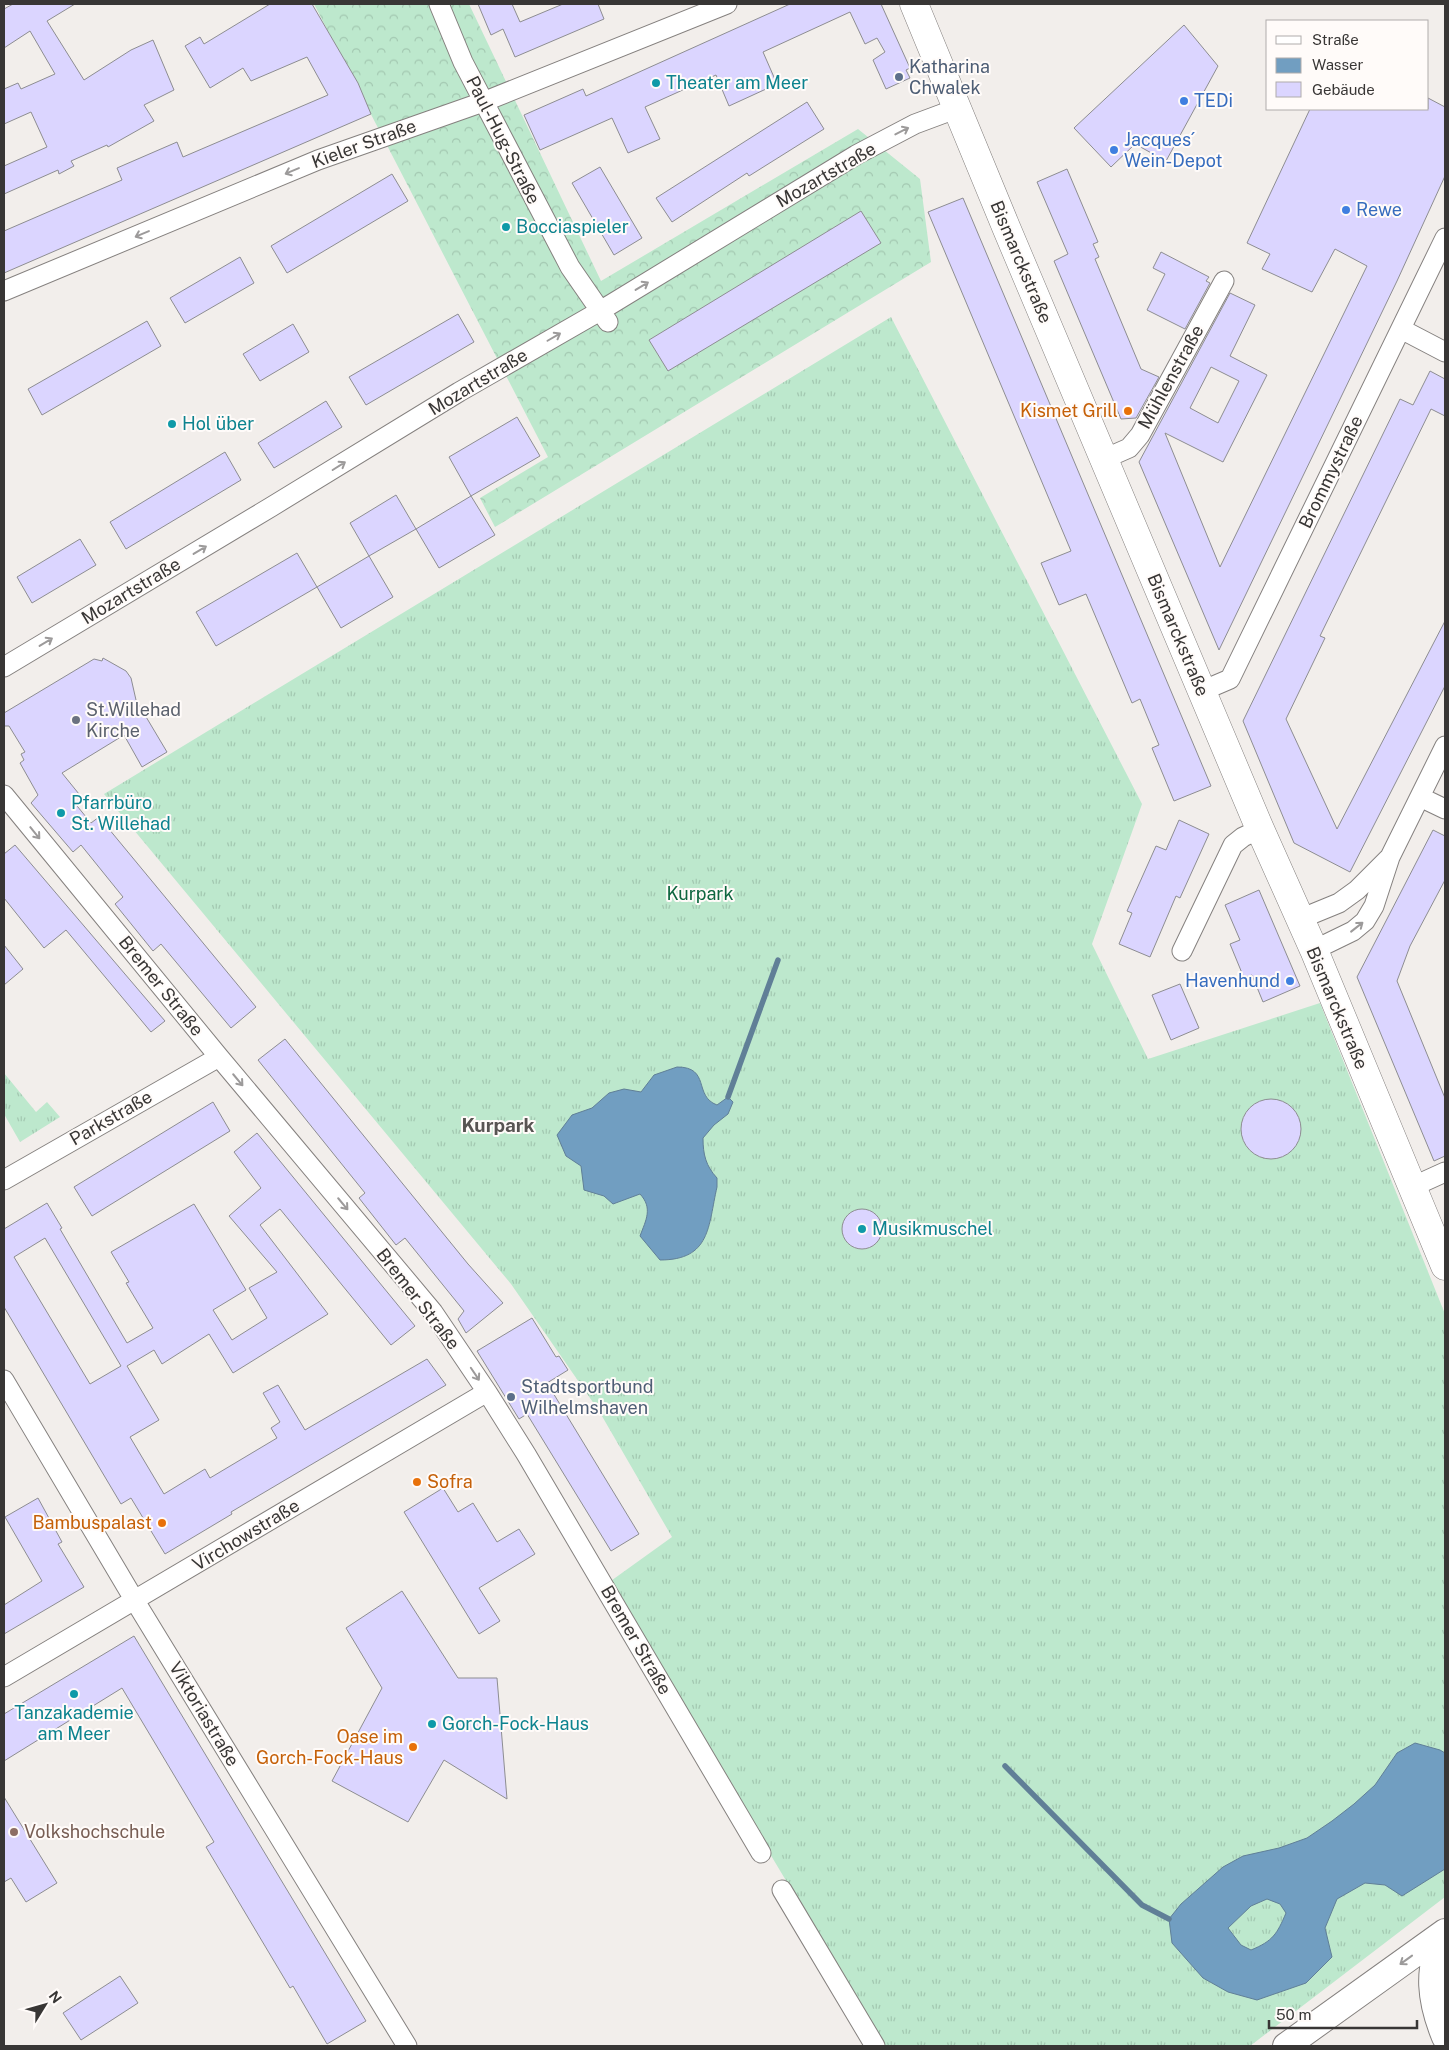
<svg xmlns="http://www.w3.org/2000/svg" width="1449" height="2050" font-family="'Public Sans',sans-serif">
<defs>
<pattern id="grass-tufts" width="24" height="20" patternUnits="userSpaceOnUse" patternTransform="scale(1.25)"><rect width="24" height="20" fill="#bde8cd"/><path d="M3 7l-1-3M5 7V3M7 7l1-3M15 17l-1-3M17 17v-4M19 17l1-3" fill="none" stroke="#a3c8b1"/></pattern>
<pattern id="forest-crowns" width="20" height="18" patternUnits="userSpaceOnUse" patternTransform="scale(1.25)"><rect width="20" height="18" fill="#bde8cd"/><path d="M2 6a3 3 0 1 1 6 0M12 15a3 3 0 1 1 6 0" fill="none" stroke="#a3c8b1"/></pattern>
</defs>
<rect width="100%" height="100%" fill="#f2eeeb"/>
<path fill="url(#grass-tufts)" d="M891,317L1142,804L1092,944L1148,1059L1320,1003L1445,1314V1897L1250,2046H885L608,1583L672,1537L599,1411L511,1284L104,794Z
M4,1073L36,1112L47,1102L60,1117L20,1142L4,1114Z"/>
<path fill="url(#forest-crowns)" d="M314,4H469L601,281L858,129L920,179L931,262L495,527L480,498L548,457Z"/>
<path fill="#719ec1" stroke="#607f97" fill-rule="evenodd" d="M677,1067C711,1067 693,1096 717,1105L728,1097L733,1102L728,1114L714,1125L703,1138C703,1155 706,1166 717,1178V1187C708,1226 711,1260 660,1260L640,1236C646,1220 653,1208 640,1194L613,1204L604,1196L584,1190L581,1166L566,1156L557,1135L572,1115L592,1108L609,1093L624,1089L641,1092L654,1075Z
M1415,1743L1440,1750L1445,1753V1869L1402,1896L1385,1885L1365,1883L1337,1899L1325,1928L1332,1957L1306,1983L1257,2000L1228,1992L1203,1978L1172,1943L1169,1919L1181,1904L1223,1867L1243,1856L1279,1848L1307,1838L1332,1821L1354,1804L1375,1785L1397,1753ZM1267,1899L1280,1904L1286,1913C1277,1934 1273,1941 1251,1950L1241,1945L1228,1928L1251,1906Z"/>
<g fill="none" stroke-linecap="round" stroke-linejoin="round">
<path stroke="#607f97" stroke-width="5.5" d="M728,1097L778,960
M1005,1766L1142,1905L1169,1919"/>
</g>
<path fill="#dbd5ff" stroke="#8d8d91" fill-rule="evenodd" d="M13,4H75L47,21L84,80L131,50L153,40L174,90L144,105L154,121L108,147L107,145L71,161L74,166L59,174L58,170L4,194V166L47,147L31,112L4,124V89L18,83L21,89L55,74L30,31L4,48V9Z
M270,4H312L358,83L371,114L4,273V231L122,180L117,168L177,142L183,157L328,95L307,57L251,81L243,68L210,88L185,46L200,37L204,44Z
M478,4H512L520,22L563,4H598L604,19L515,57L503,29L491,35Z
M790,4H881L910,68L906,70L910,78L886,89L873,60L885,52L877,38L865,44L850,12L763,52L777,84L729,106L716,75L645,107L660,139L628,153L612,118L540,150L524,115L583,89L586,96Z
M1184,25L1218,66L1166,161L1135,144L1111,167L1074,128Z
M1428,98L1445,107V176L1397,281L1219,650L1139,462L1230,293L1255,305L1230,356L1267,375L1223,462L1165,433L1220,567L1367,266L1335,249L1312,292L1262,269L1270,254L1247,243L1310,109H1428ZM1211,367L1239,381L1218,423L1190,408Z
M807,102L824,129L749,176L747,173L672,222L656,198Z
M600,167L642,238L614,255L572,183Z
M1067,169L1098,242L1093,244L1099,257L1095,259L1141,369L1159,377L1136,418L1121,419L1054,261L1068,254L1037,182Z
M392,174L408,201L287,273L271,246Z
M963,198L1211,786L1174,801L1152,748L1159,745L1140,699L1132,703L1086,594L1059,605L1041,563L1071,551L928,212Z
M861,211L881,243L668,371L649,340Z
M1161,252L1209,277L1206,281L1210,283L1185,329L1147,310L1165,274L1153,268Z
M240,257L254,283L185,323L170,298Z
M458,314L474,342L366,405L349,377Z
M147,321L161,346L42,415L28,389Z
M293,324L309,352L260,381L243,354Z
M1430,371L1445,379V416L1431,409L1320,636L1325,638L1286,719L1337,829L1445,621V686L1350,872L1294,843L1243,721L1400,399L1413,405Z
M326,401L342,427L274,468L258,443Z
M517,417L540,456L471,496L449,457Z
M225,452L241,480L126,549L110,522Z
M396,495L416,529L369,556L350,523Z
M471,496L495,535L439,568L416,529Z
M80,539L96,565L32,603L17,577Z
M297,553L317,587L216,646L196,612Z
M369,556L393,597L341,628L317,587Z
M103,658L126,671L131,678L136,700L167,752L142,767L124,735L62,773L79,794L73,801L91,823L99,817L256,1007L231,1028L161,944L153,951L115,904L123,897L81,845L73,852L31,803L38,795L20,763L24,760L21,754L25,752L9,726H4V713L94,659L102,661Z
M1179,820L1209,834L1180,898L1176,896L1150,957L1119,944L1132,913L1127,911L1156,846L1166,850Z
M1433,830L1445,836V880L1410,946L1397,981L1445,1098V1156L1434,1161L1357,977Z
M15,845L165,1021L151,1032L66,930L44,948L4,898V854Z
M1259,890L1300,986L1263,1002L1252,975L1244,978L1230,944L1240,940L1225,905Z
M4,945L23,969L4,985Z
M1180,984L1199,1028L1171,1040L1152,995Z
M285,1039L468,1264L503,1303L466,1333L458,1319L464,1311L405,1238L396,1245L359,1198L365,1193L258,1060Z
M1241 1129a30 30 0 1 1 60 0a30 30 0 1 1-60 0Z
M213,1102L230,1131L92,1216L74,1187Z
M257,1133L415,1326L391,1345L280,1209L260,1225L328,1314L233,1373L209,1334L162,1364L154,1350L127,1366L159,1420L130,1437L164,1494L205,1469L210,1478L277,1438L271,1428L280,1422L263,1393L278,1385L305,1430L427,1359L446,1385L231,1512L232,1514L165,1554L131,1498L121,1504L4,1307V1229L47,1203L62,1228L60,1229L127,1343L153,1328L126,1283L129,1282L111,1252L194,1204L246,1290L213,1310L232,1340L267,1318L249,1288L277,1272L229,1216L261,1188L234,1152ZM45,1238L121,1366L90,1384L14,1257Z
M842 1229a20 20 0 1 1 40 0a20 20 0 1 1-40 0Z
M532,1318L556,1357L559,1356L568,1370L547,1383L639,1534L611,1551L527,1414L519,1419L477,1351Z
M443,1488L458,1512L473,1503L497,1542L519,1529L535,1554L479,1588L500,1621L479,1634L404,1512Z
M38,1498L62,1542L58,1544L84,1587L4,1634V1605L42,1581L5,1517Z
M402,1591L458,1678H497L507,1799L444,1760L408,1822L332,1781L382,1688L346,1628Z
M134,1636L366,2021L327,2044L293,1986L290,1988L206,1847L214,1842L122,1688L4,1761V1714Z
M4,1797L57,1883L26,1902L11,1878L4,1882Z
M120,1976L138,2003L81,2040L63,2013Z"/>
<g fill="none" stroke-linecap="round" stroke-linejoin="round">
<defs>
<path id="street" d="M439,4L463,62L570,267L608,322
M4,291L318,160L483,102L727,4
M1401,329L1445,352
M1104,459L1129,448L1140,435L1224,281
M4,667L271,507L459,392L600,311L856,155L915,124L958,108
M1202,691L1230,679L1445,238
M4,795L219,1057L433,1312L487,1392L526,1454L761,1853
M1420,797L1445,809
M1300,919L1339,903L1357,890L1388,859
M1314,950L1353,931L1365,921L1374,906L1390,857L1445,746
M1182,951L1233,845L1243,837L1260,829
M4,1180L219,1057
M1412,1187L1445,1172
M4,1380L135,1601L407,2046
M4,1677L487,1392
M782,1890L875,2046"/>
<path id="secondary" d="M1445,1935C1425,1968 1431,2003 1445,2037
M1286,2046L1445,1932"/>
<path id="primary" d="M914,4L1006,227L1260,829L1314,950L1445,1266"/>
</defs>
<use href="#street" stroke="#85817f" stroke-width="21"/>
<use href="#secondary" stroke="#85817f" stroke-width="28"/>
<use href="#primary" stroke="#85817f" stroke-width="29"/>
<use href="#street" stroke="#fff" stroke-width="19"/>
<use href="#secondary" stroke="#fff" stroke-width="26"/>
<use href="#primary" stroke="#fff" stroke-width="28"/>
</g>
<defs><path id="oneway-shaft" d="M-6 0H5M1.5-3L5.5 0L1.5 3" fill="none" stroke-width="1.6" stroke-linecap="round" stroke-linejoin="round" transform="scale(1.25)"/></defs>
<g stroke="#9c9a9a">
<use href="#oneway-shaft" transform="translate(902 131) rotate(-27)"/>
<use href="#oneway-shaft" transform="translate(292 171) rotate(157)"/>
<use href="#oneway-shaft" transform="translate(142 234) rotate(157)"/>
<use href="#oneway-shaft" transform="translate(642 286) rotate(-31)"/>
<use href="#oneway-shaft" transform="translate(554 337) rotate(-30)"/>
<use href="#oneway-shaft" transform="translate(339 466) rotate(-32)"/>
<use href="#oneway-shaft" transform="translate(200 550) rotate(-31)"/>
<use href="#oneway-shaft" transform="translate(46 642) rotate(-31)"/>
<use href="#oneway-shaft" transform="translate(35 833) rotate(51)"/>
<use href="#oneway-shaft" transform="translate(1357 927) rotate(-38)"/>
<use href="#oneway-shaft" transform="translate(238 1080) rotate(50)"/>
<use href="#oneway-shaft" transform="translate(343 1204) rotate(50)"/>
<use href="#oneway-shaft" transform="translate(475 1374) rotate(56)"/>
<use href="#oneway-shaft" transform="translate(1406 1960) rotate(144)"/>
</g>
<g fill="#5c6f8a" stroke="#fffbf9" stroke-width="2">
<circle cx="899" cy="77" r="5"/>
<circle cx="511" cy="1397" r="5"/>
</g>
<g fill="#0f9aa8" stroke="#fffbf9" stroke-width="2">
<circle cx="656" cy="83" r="5"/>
<circle cx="506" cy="227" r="5"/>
<circle cx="172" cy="424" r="5"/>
<circle cx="61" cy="813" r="5"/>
<circle cx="862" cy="1229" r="5"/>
<circle cx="74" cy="1694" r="5"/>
<circle cx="432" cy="1724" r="5"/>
</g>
<g fill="#3f7fe0" stroke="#fffbf9" stroke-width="2">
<circle cx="1184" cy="101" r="5"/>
<circle cx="1114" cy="150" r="5"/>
<circle cx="1346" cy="210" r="5"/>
<circle cx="1290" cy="981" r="5"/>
</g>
<g fill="#e8710a" stroke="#fffbf9" stroke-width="2">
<circle cx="1128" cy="411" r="5"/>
<circle cx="417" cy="1482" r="5"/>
<circle cx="162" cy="1523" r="5"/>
<circle cx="413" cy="1747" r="5"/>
</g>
<circle fill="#6b7280" stroke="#fffbf9" stroke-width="2" cx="76" cy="720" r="5"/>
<circle fill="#8d6e63" stroke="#fffbf9" stroke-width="2" cx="14" cy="1832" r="5"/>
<g text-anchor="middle" stroke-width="4" stroke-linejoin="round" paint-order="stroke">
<g font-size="18" fill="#4e5e75" stroke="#fffbf9" text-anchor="start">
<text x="909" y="73">Katharina<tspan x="909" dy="21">Chwalek</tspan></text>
<text x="521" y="1393">Stadtsportbund<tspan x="521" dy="21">Wilhelmshaven</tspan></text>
</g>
<g font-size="18" fill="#0d838f" stroke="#fffbf9" text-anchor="start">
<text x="666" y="89">Theater am Meer</text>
<text x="516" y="233">Bocciaspieler</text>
<text x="182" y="430">Hol über</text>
<text x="71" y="809">Pfarrbüro<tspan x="71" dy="21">St. Willehad</tspan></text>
<text x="872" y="1235">Musikmuschel</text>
<text x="74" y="1719" text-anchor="middle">Tanzakademie<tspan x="74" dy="21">am Meer</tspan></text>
<text x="442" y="1730">Gorch-Fock-Haus</text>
</g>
<g font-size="18" fill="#366cbe" stroke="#fffbf9" text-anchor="start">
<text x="1194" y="107">TEDi</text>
<text x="1124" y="146">Jacques´<tspan x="1124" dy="21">Wein-Depot</tspan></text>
<text x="1356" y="216">Rewe</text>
<text x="1280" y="987" text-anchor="end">Havenhund</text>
</g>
<g font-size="18" fill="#383635" stroke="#fffbf9">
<text transform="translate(503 140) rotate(63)" y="6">Paul-Hug-Straße</text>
<text transform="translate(364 144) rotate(-20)" y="6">Kieler Straße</text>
<text transform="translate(826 175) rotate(-30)" y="6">Mozartstraße</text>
<text transform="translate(1021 262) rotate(67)" y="6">Bismarckstraße</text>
<text transform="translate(1171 377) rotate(-61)" y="6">Mühlenstraße</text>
<text transform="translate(478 382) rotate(-31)" y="6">Mozartstraße</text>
<text transform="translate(1331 472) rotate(-64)" y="6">Brommystraße</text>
<text transform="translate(131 591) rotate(-31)" y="6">Mozartstraße</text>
<text transform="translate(1178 635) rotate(67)" y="6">Bismarckstraße</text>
<text transform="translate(161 986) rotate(51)" y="6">Bremer Straße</text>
<text transform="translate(1337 1008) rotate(67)" y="6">Bismarckstraße</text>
<text transform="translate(111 1118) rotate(-30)" y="6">Parkstraße</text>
<text transform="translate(418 1299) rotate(52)" y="6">Bremer Straße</text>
<text transform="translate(246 1535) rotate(-31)" y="6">Virchowstraße</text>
<text transform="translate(636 1640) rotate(60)" y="6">Bremer Straße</text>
<text transform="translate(204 1714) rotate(59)" y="6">Viktoriastraße</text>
</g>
<g font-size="18" fill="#c56008" stroke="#fffbf9" text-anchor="end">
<text x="1118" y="417">Kismet Grill</text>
<text x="427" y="1488" text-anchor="start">Sofra</text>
<text x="152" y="1529">Bambuspalast</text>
<text x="403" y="1743">Oase im<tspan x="403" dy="21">Gorch-Fock-Haus</tspan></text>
</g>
<g font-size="18" fill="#5b616d" stroke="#fffbf9" text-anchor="start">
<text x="86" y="716">St.Willehad<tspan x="86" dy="21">Kirche</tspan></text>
</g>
<g font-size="18" fill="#0d663f" stroke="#fffbf9">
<text x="700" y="900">Kurpark</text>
</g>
<g font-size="18" fill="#785e54" stroke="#fffbf9" text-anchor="start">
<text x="24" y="1838">Volkshochschule</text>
</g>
<g font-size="19" font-weight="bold" fill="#575452" stroke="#fffbf9">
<text x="498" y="1132">Kurpark</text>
</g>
</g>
<rect width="1449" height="2050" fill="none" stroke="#383635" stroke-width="10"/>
<rect x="1266" y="20" width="162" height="90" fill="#fffbf9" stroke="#afacab"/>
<rect x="1276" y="36" width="25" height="8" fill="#ffffff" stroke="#afacab"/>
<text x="1312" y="45" font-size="15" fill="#383635">Straße</text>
<rect x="1276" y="58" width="25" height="15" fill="#719ec1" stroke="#afacab"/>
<text x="1312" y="70" font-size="15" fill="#383635">Wasser</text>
<rect x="1276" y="82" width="25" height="15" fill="#dbd5ff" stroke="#afacab"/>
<text x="1312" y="95" font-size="15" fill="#383635">Gebäude</text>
<g transform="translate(45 2005) rotate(53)" stroke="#fffbf9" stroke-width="4" paint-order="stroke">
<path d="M0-4L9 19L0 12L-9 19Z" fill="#383635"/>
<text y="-8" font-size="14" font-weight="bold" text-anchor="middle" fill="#383635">N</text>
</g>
<path d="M1269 2020v8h148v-8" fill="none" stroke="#383635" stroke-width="2.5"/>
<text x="1276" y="2020" font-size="15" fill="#383635" stroke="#fffbf9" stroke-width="4" paint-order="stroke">50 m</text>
</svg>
